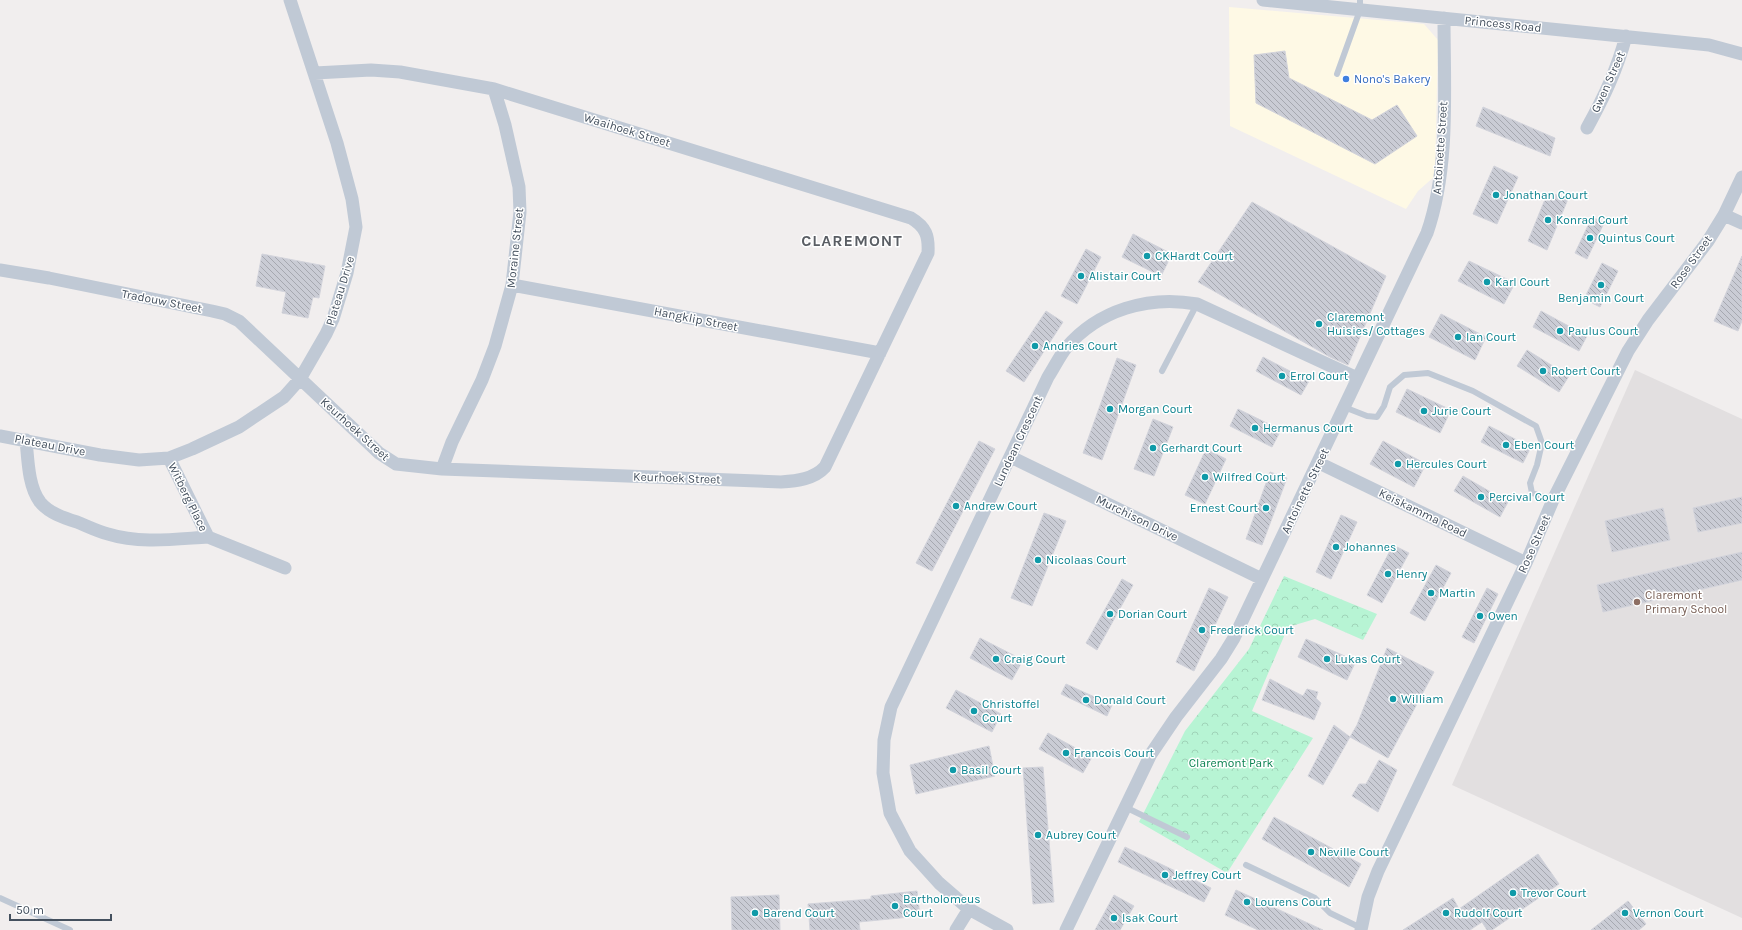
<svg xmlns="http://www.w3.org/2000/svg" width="1742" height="930" font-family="Karla,sans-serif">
<defs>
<pattern id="park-crowns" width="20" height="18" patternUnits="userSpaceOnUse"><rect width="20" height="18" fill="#b7f4d4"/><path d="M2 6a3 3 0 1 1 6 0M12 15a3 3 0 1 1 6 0" fill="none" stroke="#9fd3b8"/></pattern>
<pattern id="building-back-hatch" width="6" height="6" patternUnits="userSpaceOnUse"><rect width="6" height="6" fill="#caccd5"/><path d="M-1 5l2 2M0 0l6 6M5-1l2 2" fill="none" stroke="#a6a8b0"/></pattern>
</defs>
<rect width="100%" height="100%" fill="#f1eeee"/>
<path fill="#fef9e5" d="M1229,7L1424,24L1438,40L1435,176L1418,191L1406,209L1230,126Z"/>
<path fill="#e2dfe0" d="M1635,370L1742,419V918L1452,785Z"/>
<path fill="url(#park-crowns)" d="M1284,576L1377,614L1363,640L1315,619L1288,627L1252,711L1313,738L1227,873L1139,822L1185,731L1249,649Z"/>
<path fill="url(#building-back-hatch)" stroke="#d2d3db" d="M1285,51L1289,78L1372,120L1397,105L1417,136L1375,164L1256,103L1254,55Z
M1483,107L1555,138L1550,156L1476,126Z
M1494,166L1518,177L1497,224L1473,214Z
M1548,192L1568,199L1547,250L1528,241Z
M1252,202L1386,276L1348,365L1330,357L1198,282Z
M1592,217L1604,223L1587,259L1575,253Z
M1133,234L1172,254L1161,276L1122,257Z
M1086,249L1101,257L1077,304L1061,296Z
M262,254L325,266L319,298L313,297L308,318L282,313L286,292L256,286Z
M1742,256V321L1738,331L1714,321Z
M1469,261L1515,283L1504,304L1458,281Z
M1602,263L1618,271L1600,307L1584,299Z
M1046,311L1063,322L1024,382L1006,371Z
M1541,311L1587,336L1579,351L1533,327Z
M1441,314L1486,337L1475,360L1429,337Z
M1527,350L1569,376L1559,392L1517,366Z
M1263,357L1309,381L1301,395L1256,371Z
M1117,358L1136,365L1102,460L1083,453Z
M1407,389L1451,410L1440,433L1396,412Z
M1238,409L1281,430L1272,447L1230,426Z
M1153,419L1173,427L1154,476L1134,469Z
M1489,426L1531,447L1523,463L1481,442Z
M979,441L995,449L932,571L916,563Z
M1383,441L1426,464L1414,487L1370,464Z
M1206,449L1226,459L1205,504L1185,495Z
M1270,472L1287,478L1262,545L1246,539Z
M1463,476L1508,502L1500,517L1454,491Z
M1742,497V523L1698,532L1693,508Z
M1663,508L1670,540L1612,552L1605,521Z
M1044,513L1066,521L1032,606L1011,598Z
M1341,515L1357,522L1331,579L1316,572Z
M1393,545L1409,553L1382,603L1367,595Z
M1742,552V580L1603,612L1597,585Z
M1436,565L1451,573L1425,621L1410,613Z
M1122,579L1133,585L1097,650L1086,643Z
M1209,588L1228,597L1194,671L1176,662Z
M1487,588L1498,594L1474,643L1462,637Z
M980,638L1023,660L1012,680L970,658Z
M1306,639L1356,661L1347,680L1298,657Z
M1387,648L1434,672L1388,758L1350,737L1357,725Z
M1270,679L1303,696L1307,689L1318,692L1316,698L1321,703L1314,720L1262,700Z
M1066,684L1112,705L1107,716L1061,694Z
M956,690L1001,714L992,732L946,708Z
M1334,725L1350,737L1323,785L1308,776Z
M1048,733L1092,757L1083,773L1039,749Z
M989,746L995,776L916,794L910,765Z
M1379,760L1397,770L1378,812L1352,796L1359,784H1366Z
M1043,767L1054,902L1033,904L1023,768Z
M1274,817L1361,864L1349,887L1262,839Z
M1125,847L1211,888L1204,902L1118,862Z
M1538,854L1559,884L1492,930H1487L1482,922L1470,930H1403L1453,898L1459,909Z
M1236,890L1323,930H1258L1225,915Z
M917,891L920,916L859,922L860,930H810L808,904L871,899V896Z
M779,895L780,930H732L731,897Z
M1114,895L1134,906L1120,930H1095Z
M1628,901L1646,924L1639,930H1591Z"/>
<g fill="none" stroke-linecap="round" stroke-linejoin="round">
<path stroke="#c0c9d5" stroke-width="6" d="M1337,74L1360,10V0
M1162,371L1197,304
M1344,407L1367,416L1377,417L1384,406L1390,387L1404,375L1428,373L1473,391L1536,426L1542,443L1537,465L1530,483L1532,493L1553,500
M1125,807L1187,837
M1246,865L1315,898L1330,913L1361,928
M0,898L70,930"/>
<path stroke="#c0c9d5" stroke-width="13" d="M1263,0L1709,45L1742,54
M1587,128C1604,97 1617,70 1626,36
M1724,215L1742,223
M0,270L49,278L212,311L225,314L239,321L379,453L396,464L442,469L781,482C797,481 814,479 825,467L928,253C929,236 926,227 911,218L494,89L400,72L371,70L315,73
M512,285L880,353
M0,436L100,455L139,460L169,458L192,449L239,427L284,397L300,379L326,334L333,319L347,273L356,227L352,199L337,143L290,0
M26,440C28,459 28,486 40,502C49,513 64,518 77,522C87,526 97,531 108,534C140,544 175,539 208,537
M1011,457L1262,579
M169,458L208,537L285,568
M1319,463L1526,563
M442,469L452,442L482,380L495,346L512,285L520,212L519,187L505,125L494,89
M956,930L969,909
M1007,930L969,909L939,883L910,851L890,813L883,773L884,740L891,707L1048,377C1054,368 1059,357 1066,348C1098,310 1149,295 1197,304L1357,378
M1066,930L1151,754L1176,717L1221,659L1234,638L1427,233C1450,167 1444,88 1444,18
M1361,930L1368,897L1378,871L1526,563L1553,500L1628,351L1648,320L1708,241L1724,215L1742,177"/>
</g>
<circle fill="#3f7fe0" stroke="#fff" stroke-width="1.5" cx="1346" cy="79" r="4"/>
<g fill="#0f9aa8" stroke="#fff" stroke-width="1.5">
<circle cx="1496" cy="195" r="4"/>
<circle cx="1548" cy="220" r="4"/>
<circle cx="1590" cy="238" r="4"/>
<circle cx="1147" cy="256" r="4"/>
<circle cx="1081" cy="276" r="4"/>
<circle cx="1487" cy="282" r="4"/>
<circle cx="1601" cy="285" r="4"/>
<circle cx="1319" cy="324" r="4"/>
<circle cx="1560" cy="331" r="4"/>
<circle cx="1458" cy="337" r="4"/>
<circle cx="1035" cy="346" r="4"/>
<circle cx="1543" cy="371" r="4"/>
<circle cx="1282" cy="376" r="4"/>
<circle cx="1110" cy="409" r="4"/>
<circle cx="1424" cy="411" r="4"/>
<circle cx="1255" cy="428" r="4"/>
<circle cx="1506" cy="445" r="4"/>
<circle cx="1153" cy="448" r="4"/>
<circle cx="1398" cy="464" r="4"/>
<circle cx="1205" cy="477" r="4"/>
<circle cx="1481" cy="497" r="4"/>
<circle cx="956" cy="506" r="4"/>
<circle cx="1266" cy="508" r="4"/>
<circle cx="1336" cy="547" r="4"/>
<circle cx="1038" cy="560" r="4"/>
<circle cx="1388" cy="574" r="4"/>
<circle cx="1431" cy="593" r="4"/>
<circle cx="1110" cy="614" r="4"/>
<circle cx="1480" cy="616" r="4"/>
<circle cx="1202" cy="630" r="4"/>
<circle cx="996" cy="659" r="4"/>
<circle cx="1327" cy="659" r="4"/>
<circle cx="1393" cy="699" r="4"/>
<circle cx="1086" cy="700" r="4"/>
<circle cx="974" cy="711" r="4"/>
<circle cx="1066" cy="753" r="4"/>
<circle cx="953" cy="770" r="4"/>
<circle cx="1038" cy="835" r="4"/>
<circle cx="1311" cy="852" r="4"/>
<circle cx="1165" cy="875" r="4"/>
<circle cx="1513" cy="893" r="4"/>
<circle cx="1247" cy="902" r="4"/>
<circle cx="895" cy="906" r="4"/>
<circle cx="755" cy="913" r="4"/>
<circle cx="1446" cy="913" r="4"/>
<circle cx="1625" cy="913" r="4"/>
<circle cx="1114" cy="918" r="4"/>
</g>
<circle fill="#8d6e63" stroke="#fff" stroke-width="1.5" cx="1637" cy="602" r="4"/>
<g text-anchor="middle" stroke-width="3" stroke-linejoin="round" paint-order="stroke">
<g font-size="12" fill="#44505e" stroke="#fff">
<text transform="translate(1503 24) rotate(6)" y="4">Princess Road</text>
<text transform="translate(1608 82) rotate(-66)" y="4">Gwen Street</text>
<text transform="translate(627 130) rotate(17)" y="4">Waaihoek Street</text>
<text transform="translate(1440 148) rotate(-86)" y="4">Antoinette Street</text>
<text transform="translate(515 248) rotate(-84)" y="4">Moraine Street</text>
<text transform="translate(1691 262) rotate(-54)" y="4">Rose Street</text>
<text transform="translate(340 291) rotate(-73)" y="4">Plateau Drive</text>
<text transform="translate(162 301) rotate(11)" y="4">Tradouw Street</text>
<text transform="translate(696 319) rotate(11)" y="4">Hangklip Street</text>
<text transform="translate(355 429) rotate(42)" y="4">Keurhoek Street</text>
<text transform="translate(1018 441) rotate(-65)" y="4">Lundean Crescent</text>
<text transform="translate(50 445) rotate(11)" y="4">Plateau Drive</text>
<text transform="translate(677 478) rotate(2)" y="4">Keurhoek Street</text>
<text transform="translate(1305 491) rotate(-64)" y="4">Antoinette Street</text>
<text transform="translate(188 497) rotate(64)" y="4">Witberg Place</text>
<text transform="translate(1423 513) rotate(26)" y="4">Keiskamma Road</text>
<text transform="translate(1137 518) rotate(26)" y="4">Murchison Drive</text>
<text transform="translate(1534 544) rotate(-66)" y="4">Rose Street</text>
</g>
<g font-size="12" fill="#366cbe" stroke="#fff" text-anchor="start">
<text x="1354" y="83">Nono's Bakery</text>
</g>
<g font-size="12" fill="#0d838f" stroke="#fff" text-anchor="start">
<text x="1504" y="199">Jonathan Court</text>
<text x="1556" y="224">Konrad Court</text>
<text x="1598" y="242">Quintus Court</text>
<text x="1155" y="260">CKHardt Court</text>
<text x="1089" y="280">Alistair Court</text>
<text x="1495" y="286">Karl Court</text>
<text x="1601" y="302" text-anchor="middle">Benjamin Court</text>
<text x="1327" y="321">Claremont<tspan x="1327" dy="14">Huisies/ Cottages</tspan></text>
<text x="1568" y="335">Paulus Court</text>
<text x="1466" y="341">Ian Court</text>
<text x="1043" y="350">Andries Court</text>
<text x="1551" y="375">Robert Court</text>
<text x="1290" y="380">Errol Court</text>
<text x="1118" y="413">Morgan Court</text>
<text x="1432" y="415">Jurie Court</text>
<text x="1263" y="432">Hermanus Court</text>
<text x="1514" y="449">Eben Court</text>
<text x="1161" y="452">Gerhardt Court</text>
<text x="1406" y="468">Hercules Court</text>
<text x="1213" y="481">Wilfred Court</text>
<text x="1489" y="501">Percival Court</text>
<text x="964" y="510">Andrew Court</text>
<text x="1258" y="512" text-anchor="end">Ernest Court</text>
<text x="1344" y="551">Johannes</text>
<text x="1046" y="564">Nicolaas Court</text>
<text x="1396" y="578">Henry</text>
<text x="1439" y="597">Martin</text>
<text x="1118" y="618">Dorian Court</text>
<text x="1488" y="620">Owen</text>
<text x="1210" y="634">Frederick Court</text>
<text x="1004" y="663">Craig Court</text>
<text x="1335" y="663">Lukas Court</text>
<text x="1401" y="703">William</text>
<text x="1094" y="704">Donald Court</text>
<text x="982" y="708">Christoffel<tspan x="982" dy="14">Court</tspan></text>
<text x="1074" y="757">Francois Court</text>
<text x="961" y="774">Basil Court</text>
<text x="1046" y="839">Aubrey Court</text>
<text x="1319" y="856">Neville Court</text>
<text x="1173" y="879">Jeffrey Court</text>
<text x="1521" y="897">Trevor Court</text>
<text x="903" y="903">Bartholomeus<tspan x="903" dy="14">Court</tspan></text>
<text x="1255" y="906">Lourens Court</text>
<text x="763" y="917">Barend Court</text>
<text x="1454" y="917">Rudolf Court</text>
<text x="1633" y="917">Vernon Court</text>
<text x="1122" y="922">Isak Court</text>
</g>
<g font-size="12" fill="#785e54" stroke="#fff" text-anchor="start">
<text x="1645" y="599">Claremont<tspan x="1645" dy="14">Primary School</tspan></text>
</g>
<g font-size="12" fill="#0c8352" stroke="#fff">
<text x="1231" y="767">Claremont Park</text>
</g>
<g font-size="16" font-weight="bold" letter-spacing="1" fill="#5a5e64" stroke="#fff">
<text x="852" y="246">CLAREMONT</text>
</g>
</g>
<path d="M10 914v6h101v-6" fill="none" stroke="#44505e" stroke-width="2"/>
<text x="16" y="914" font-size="12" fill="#44505e" stroke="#ffffff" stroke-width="3" paint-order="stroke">50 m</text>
</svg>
